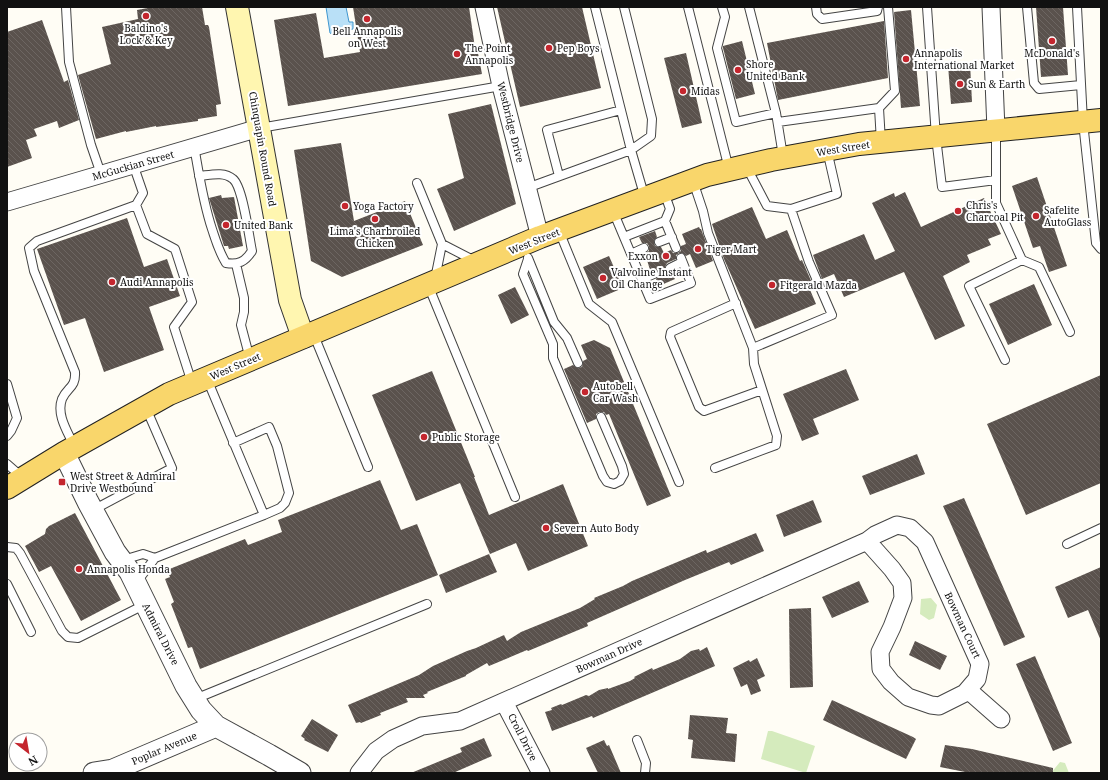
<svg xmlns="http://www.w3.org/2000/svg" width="1108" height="780" font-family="'Noto Serif',serif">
<defs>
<pattern id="building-back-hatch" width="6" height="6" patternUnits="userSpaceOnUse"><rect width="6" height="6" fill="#5a524d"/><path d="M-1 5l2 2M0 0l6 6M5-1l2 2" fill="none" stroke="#6d6662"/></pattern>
</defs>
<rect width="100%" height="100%" fill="#fffdf5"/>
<path fill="#d5ebbd" d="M931,598L937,605L934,618L929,620L920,614L921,599Z
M768,731H772L815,746L806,773L761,759Z
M1060,762L1065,763L1069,773H1051Z"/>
<path fill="#b9e0f7" stroke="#3f96cf" d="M326,7H346L349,22H353V29L348,30V32C342,35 336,37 330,33Z"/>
<path fill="url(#building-back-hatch)" d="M153,7H202L205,25H208L209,27L221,104L216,105L217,116L198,119V121L156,127V126L126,132V131L96,139L78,75L111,64L102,27L138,19L137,10Z
M353,7H469L475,48H477L482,74L288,106L274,20L316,13L324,58L360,52Z
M497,7H582L601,88L520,107Z
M1036,7H1063L1068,75L1041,77Z
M911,10L920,106L901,108L894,12Z
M42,20L64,82L68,80L79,120L59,128L57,121L34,129L37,136L26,140L32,158L7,167V32Z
M884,21L888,78L778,100L767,43Z
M742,41L755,94L736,99L723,48V46Z
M686,53L702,123L682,128L664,58Z
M970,63L972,102L951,104L948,65Z
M491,104L516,204L454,231L437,189L464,178L448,114Z
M341,143L354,221L405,201L423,245L342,277L311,261L294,150Z
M1037,177L1067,266L1049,272L1040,246L1033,248L1012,186Z
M905,192L921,227L984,198L1001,234L988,239L991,245L967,255L970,262L943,276L965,326L935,340L904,272L844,297L834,274L822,279L813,255L864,234L875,260L895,251L872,203L894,193L895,197Z
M221,195L222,198L234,197L243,246L229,249L228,246H224L209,198Z
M752,207L766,239L787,230L800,261L802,260L812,283L808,285L816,304L755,329L724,259L712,224Z
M127,218L144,267L167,259L180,296L149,307L164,350L104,372L85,318L64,325L37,249Z
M699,227L700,229H701L713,261L696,268L690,254L686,256L682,253H679L676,255V259L667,263L665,267L667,272L672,273L675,279L659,286L656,279L659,275V272L655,269L650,270L647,260H649L646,253L649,251V246L647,243H642L639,237L655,231L657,237L654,241L655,246L661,247L664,253L671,250L673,253H678L681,251V246L686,244L682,234Z
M609,256L623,288L597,299L583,267Z
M1034,284L1052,325L1008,345L989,304Z
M515,287L529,315L511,324L498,295Z
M594,340L610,348L671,496L647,506L609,414L606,415L604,412H599L596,414V419L587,423L564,369L573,365L577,368L582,367L583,361L587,359L581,345Z
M846,369L859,400L813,419L819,434L802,441L783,394Z
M432,371L475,477H474L489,515L563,484L588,546L528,571L516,543L490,554L460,483L416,501L372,395Z
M1101,375V483L1026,515L987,424Z
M917,454L925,474L870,495L862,476Z
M380,480L401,530L417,524L438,575L200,669L192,647L188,648L171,604L174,602L165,579L170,577L167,570L245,539L248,545L282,532L278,520Z
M964,498L1025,637L1004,646L943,506Z
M813,500L822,522L784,537L776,515Z
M75,513L121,600L81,621L51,566L39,572L25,546L45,534L46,529L49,526Z
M756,533L764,551L731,565L729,562L685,580L587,623L588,626L528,651L527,650L489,666L487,663L466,675V676L427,692L428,693L423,695L425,698H406L408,702L380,713L381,715L361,723L360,722L356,723L348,705L419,675L433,666L467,651L476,648L504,635L507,641L521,632L580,608L595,599L594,598L623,586L632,581L706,550L707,553Z
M489,554L497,572L446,593L439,575Z
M1101,567V641L1088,610L1068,618L1055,587Z
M859,581L869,602L832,618L822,597Z
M811,608L813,687L790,688L789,609Z
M915,641L947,656L940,670L909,655Z
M707,647L715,666L593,718L592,716L552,731L545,712L552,710L551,708L561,704L562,705L586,695L589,696L599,690L608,688V689L630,681L635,678L634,677L652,668L653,670L680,659L691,651L699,649L700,651Z
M1035,656L1072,743L1053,751L1016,664Z
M757,658L765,676L757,680L761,691L751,695L747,684L741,687L733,668L749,660L750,662Z
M832,700L913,737L916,739L906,759L823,720Z
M690,715L728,718L726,733L737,734L735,762L691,758L693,740L688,739Z
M312,719L338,735L328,752L304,740L305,739L301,736Z
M484,738L492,756L453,773H411L462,752L460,748Z
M604,740L607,746L609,745L621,773H598L586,748Z
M945,745L972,749L1053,768V773H970L940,767Z"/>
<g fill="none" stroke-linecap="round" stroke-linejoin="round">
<defs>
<path id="service" d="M66,7L69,62L91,145L101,174
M595,7L631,150L645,198
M688,7L729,169
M722,7L725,17L717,48L736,122L776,113
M749,7L776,113L783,156
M816,7L817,14L822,19L877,11L878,7
M927,7L936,137L942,187L996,180
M1027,7L1034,83L1039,89L1081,85
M1077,7L1083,122L1096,243L1101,249
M879,108L881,142
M778,122L879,108L895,91L888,7
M260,128L501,86
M996,131V203L1022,260L1039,267L1070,332
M194,146C199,174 203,202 212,229C216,241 219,252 226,263C238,265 245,262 252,251C249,237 243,187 233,179C224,171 210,175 199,176
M133,164L143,193L136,205L147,234L175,249L192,302L174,327L192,383
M559,176L547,130L621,110
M693,181L703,211L708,233L753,348L832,315L809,262L791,209L767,206L747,168
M417,183L442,244L435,279
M527,188L631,150L651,136L652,119L624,7
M664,192L670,209L665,221
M791,209L837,194L827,150
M613,211L650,299L691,283L681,258
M559,231L589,304L612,322L679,482
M624,237L665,221L676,248
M659,242L672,237
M442,244L475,261
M631,254L644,248
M528,258L554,322L567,338L578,363
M528,259L523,274L553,344V358L603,476L607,482L614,484L620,481L624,474L622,466L601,417
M236,264L244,298V312L241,325L250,359
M670,268L682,262
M642,279L654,274
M428,285L515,497
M736,303L671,332L670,337L699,407L704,411L762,390
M313,333L368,467
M1005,360L969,286L1022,260
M7,384L17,418L11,431L7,436
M233,443L269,427L277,446L289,493L285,503L280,508L264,515
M74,446C68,432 56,415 62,399C67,387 76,388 75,372L34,271L29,248L37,241L136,205
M7,464L23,478
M715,468L776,445L777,436L754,364L753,348
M93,510L172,468L146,408
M1067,544L1101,528
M7,547L16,548L20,553L62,631L68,637L78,638L146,604
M155,558L264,515L207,379
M123,560L143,554L155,558L136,583
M7,584L31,632
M195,699L427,604
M637,740L646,763L645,773"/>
<path id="minor" d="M484,7L501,86L540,237
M991,7L996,130
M7,202L259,128
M897,525L910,528L925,542L980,664L977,679L965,693L939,706L931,705L908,697L891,682L881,669L880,652L892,627L903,598L902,583L892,569L867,541L875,535Z
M968,690L1001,719
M504,702L541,773
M359,773L376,751L393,739L422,726L460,721L867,541"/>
<path id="tertiary" d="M64,453L88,502L115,552L130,572L186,686L201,710L216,726L269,755L300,773
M94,773L113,770L216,726"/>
<path id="secondary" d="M237,7L290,300L303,337"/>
<path id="primary" d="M7,488L64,453L169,394L540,237L707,175L771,160L859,144L1101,120"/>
</defs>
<use href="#service" stroke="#444" stroke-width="10"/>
<use href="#minor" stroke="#444" stroke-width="19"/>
<use href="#tertiary" stroke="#444" stroke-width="23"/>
<use href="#secondary" stroke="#333" stroke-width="24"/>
<use href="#primary" stroke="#222" stroke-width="24"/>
<use href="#service" stroke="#fff" stroke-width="8"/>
<use href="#minor" stroke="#fff" stroke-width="17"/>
<use href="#tertiary" stroke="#fff" stroke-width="21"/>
<use href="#secondary" stroke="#fff6b0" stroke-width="22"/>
<use href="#primary" stroke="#f9d66b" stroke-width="22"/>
</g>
<g fill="#c4262e" stroke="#fff" stroke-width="1.5">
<circle cx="146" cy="16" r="4"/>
<circle cx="367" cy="19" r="4"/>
<circle cx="1052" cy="41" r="4"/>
<circle cx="549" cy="48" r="4"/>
<circle cx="457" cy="54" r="4"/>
<circle cx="906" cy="59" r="4"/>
<circle cx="738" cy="70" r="4"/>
<circle cx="960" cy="84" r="4"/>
<circle cx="683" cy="91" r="4"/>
<circle cx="345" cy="206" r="4"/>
<circle cx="958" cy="211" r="4"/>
<circle cx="1036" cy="216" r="4"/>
<circle cx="375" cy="219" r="4"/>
<circle cx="226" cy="225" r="4"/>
<circle cx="698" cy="249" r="4"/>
<circle cx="666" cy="256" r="4"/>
<circle cx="603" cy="278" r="4"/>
<circle cx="112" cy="282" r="4"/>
<circle cx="772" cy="285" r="4"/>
<circle cx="585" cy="392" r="4"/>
<circle cx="424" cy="437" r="4"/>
<rect x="58" y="478" width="8" height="8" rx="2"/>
<circle cx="546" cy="528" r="4"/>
<circle cx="79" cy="569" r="4"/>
</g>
<g text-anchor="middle" stroke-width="4" stroke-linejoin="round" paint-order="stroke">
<g font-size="10" fill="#111" stroke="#fff" text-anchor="start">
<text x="146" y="32" text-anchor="middle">Baldino's<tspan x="146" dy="12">Lock &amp; Key</tspan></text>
<text x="367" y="35" text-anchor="middle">Bell Annapolis<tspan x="367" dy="12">on West</tspan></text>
<text x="465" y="52">The Point<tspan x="465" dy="12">Annapolis</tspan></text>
<text x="557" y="52">Pep Boys</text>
<text x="914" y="57">Annapolis<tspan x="914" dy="12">International Market</tspan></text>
<text x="1052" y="57" text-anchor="middle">McDonald's</text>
<text x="746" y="68">Shore<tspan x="746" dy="12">United Bank</tspan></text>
<text x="968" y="88">Sun &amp; Earth</text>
<text x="691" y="95">Midas</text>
<text x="966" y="209">Chris's<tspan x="966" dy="12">Charcoal Pit</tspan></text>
<text x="353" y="210">Yoga Factory</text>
<text x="1044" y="214">Safelite<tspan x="1044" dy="12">AutoGlass</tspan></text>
<text x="234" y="229">United Bank</text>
<text x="375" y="235" text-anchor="middle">Lima's Charbroiled<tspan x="375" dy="12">Chicken</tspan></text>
<text x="706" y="253">Tiger Mart</text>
<text x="658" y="260" text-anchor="end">Exxon</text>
<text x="611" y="276">Valvoline Instant<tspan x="611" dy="12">Oil Change</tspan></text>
<text x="120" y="286">Audi Annapolis</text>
<text x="780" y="289">Fitgerald Mazda</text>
<text x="593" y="390">Autobell<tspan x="593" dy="12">Car Wash</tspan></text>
<text x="432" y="441">Public Storage</text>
<text x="70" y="480">West Street &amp; Admiral<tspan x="70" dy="12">Drive Westbound</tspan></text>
<text x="554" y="532">Severn Auto Body</text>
<text x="87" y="573">Annapolis Honda</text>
</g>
<g font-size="10" fill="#111" stroke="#fff">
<text transform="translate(511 122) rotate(76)" y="4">Westbridge Drive</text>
<text transform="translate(843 148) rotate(-9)" y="4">West Street</text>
<text transform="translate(263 149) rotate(80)" y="4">Chinquapin Round Road</text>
<text transform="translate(133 165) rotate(-16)" y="4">McGuckian Street</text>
<text transform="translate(534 241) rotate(-22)" y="4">West Street</text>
<text transform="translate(235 366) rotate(-23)" y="4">West Street</text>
<text transform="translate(963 625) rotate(65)" y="4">Bowman Court</text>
<text transform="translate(161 634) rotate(63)" y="4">Admiral Drive</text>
<text transform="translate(609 655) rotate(-24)" y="4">Bowman Drive</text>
<text transform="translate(523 737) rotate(63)" y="4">Croll Drive</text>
<text transform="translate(164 748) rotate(-23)" y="4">Poplar Avenue</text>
</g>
</g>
<rect width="1108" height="780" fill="none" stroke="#111111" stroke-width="16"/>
<g transform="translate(28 752) rotate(149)"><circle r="19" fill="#ffffff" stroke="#a0a0a0"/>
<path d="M0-3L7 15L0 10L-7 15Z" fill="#c4262e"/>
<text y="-6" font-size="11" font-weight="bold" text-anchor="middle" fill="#111111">N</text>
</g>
</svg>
